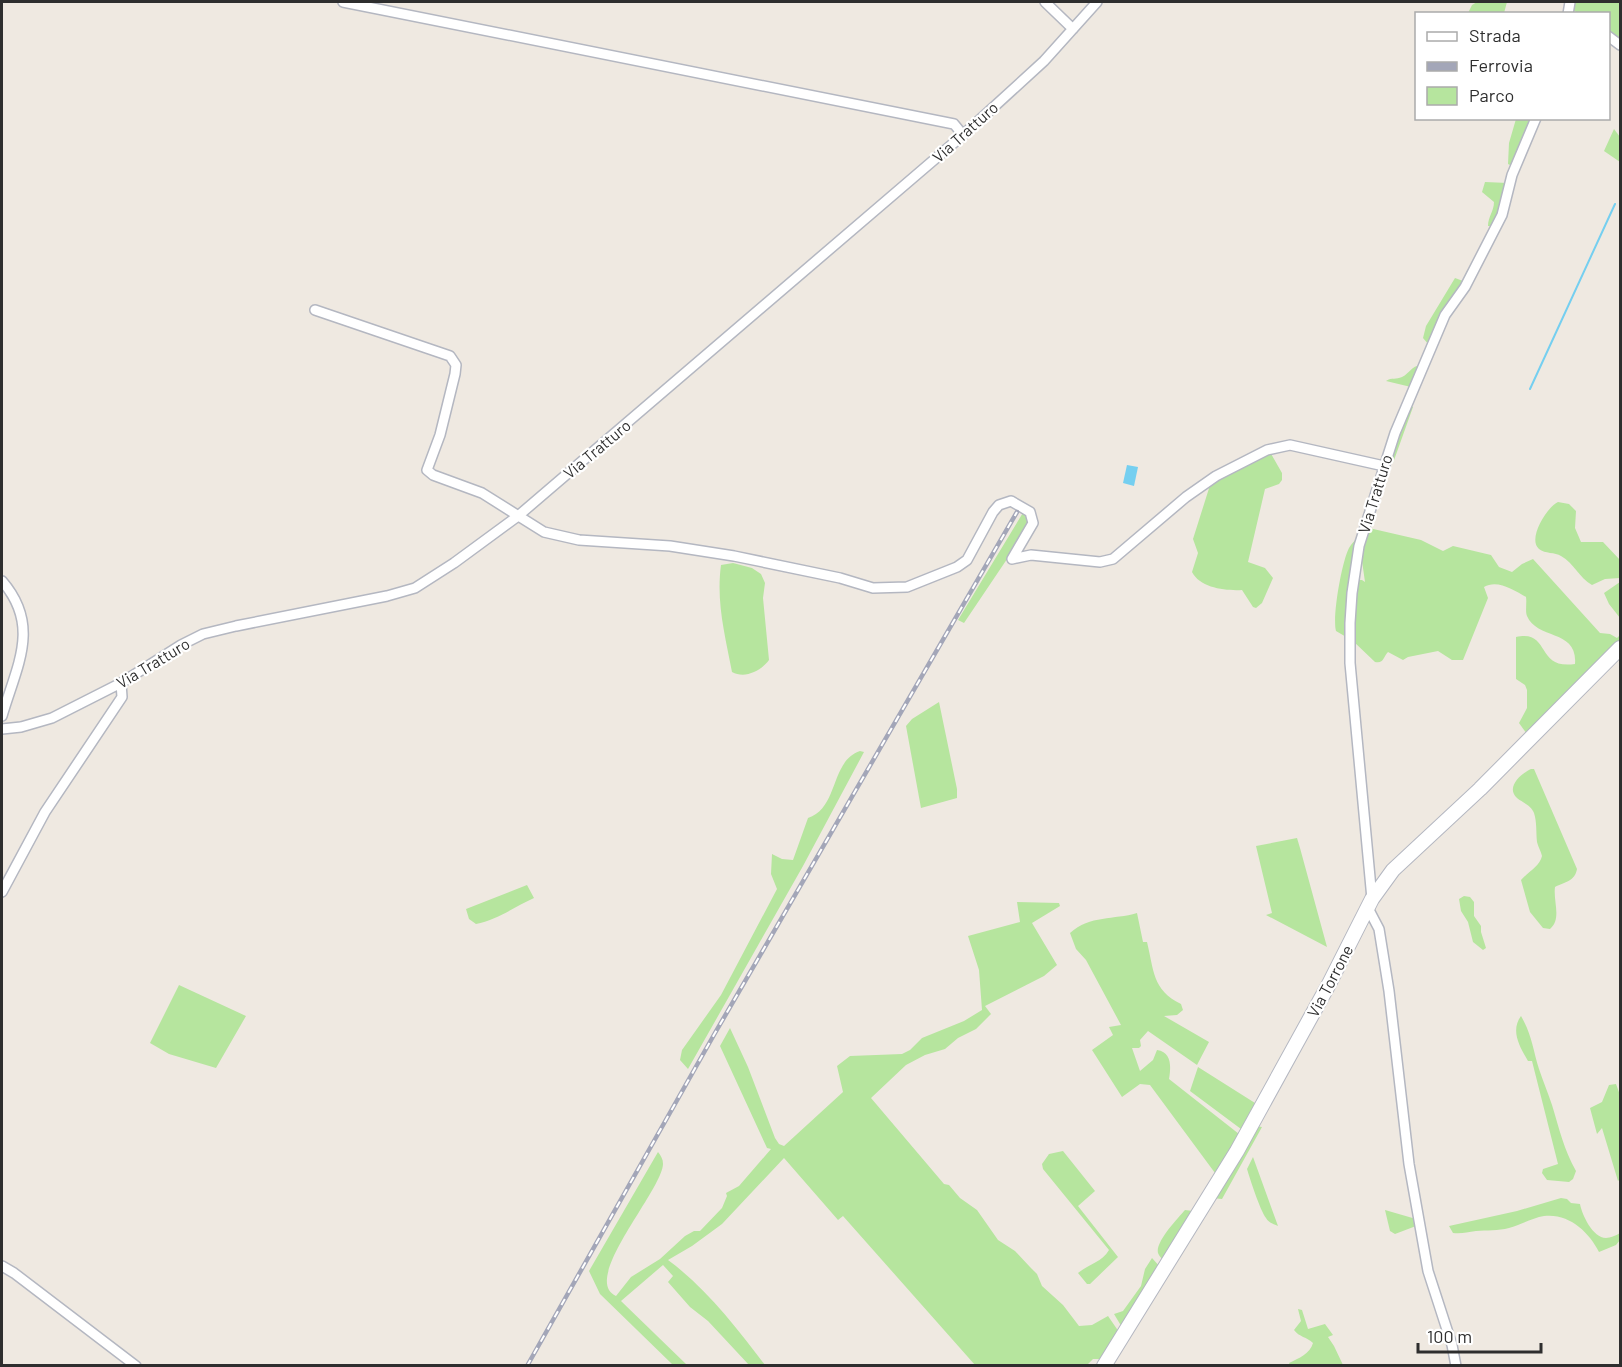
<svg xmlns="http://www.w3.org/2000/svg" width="1622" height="1367" font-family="Barlow,sans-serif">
<rect width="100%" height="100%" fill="#efe9e1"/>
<path fill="#b6e59e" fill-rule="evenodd" d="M1477,2H1507L1504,13H1468L1472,5Z
M1572,2H1620V42L1609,34L1608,14L1578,13L1571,9Z
M1516,119H1531L1512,166L1508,164L1509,143Z
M1614,129L1620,137V162L1604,151Z
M1485,182L1508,183L1495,225L1491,226H1488C1488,217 1494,211 1494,202L1482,192Z
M1455,278L1463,281L1429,345L1423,338L1426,326Z
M1421,365L1411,387L1386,381C1392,377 1396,380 1402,377C1410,373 1411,366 1421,365Z
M1410,406L1413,407L1393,463L1388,462Z
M1270,452L1282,473V480L1279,484L1265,489L1248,562L1265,568L1273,578L1262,603L1256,608L1253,607L1242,590C1226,591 1200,588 1192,572L1198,553L1193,539L1211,482Z
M1558,502L1569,504L1576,511L1575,528L1581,542H1603L1620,560V578L1605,579L1592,585C1579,578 1574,563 1561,556C1555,552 1545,554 1539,549C1527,539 1547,507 1558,502Z
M1024,511L1032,522L964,623L958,620Z
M1369,528L1421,540L1443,551L1453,546L1491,555L1499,567L1512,572L1522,564L1533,559L1600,633L1610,634L1617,638L1620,635V640L1527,734L1519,723L1527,708V690L1525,685L1516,679V637C1551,629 1535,670 1575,664C1578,629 1537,640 1527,616C1525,611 1527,603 1526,597C1514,590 1497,579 1484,587L1488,598L1463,660H1452L1438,651L1408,657L1403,660L1388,652C1383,657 1384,664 1375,662L1353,641L1336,631C1332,617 1342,561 1349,548C1354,540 1362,534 1369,528ZM1354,559L1362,561L1365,582L1362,580H1351Z
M733,563L752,568L761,574L765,583L763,598L769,660C761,671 745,679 732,672C725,635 716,602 721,565Z
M1620,582V618L1609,604L1604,593Z
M939,702L957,789V798L921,808L906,726L912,719Z
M860,751L864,752L803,866L688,1069L680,1060L682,1050L721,995L777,889L771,874L772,854L782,859L793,860L808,818C839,808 830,761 860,751Z
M1531,769H1534L1577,869C1575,881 1565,882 1555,887C1553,901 1562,919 1550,929L1543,928L1530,912L1521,880C1528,872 1540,866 1542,856C1541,851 1538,847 1537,842C1536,833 1537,822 1534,813C1531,805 1523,803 1517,798C1505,787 1522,773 1531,769Z
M1297,838L1300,848L1327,947L1266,915L1272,913L1256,846Z
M527,885L534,898C514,907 497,920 476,924L469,919L466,909Z
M1464,896L1470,897L1474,902V916L1481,926V932L1486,948L1483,950L1473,942L1468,922L1461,911L1459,899Z
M1017,902L1059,903L1060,906L1032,923L1057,965L1044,976L985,1006L991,1014L976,1029L958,1038L945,1049L925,1055L906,1065L871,1098L944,1184L949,1185L960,1198L977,1210L998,1240L1015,1251L1030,1267L1037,1274L1042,1286L1063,1305L1079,1326L1092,1325L1108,1316L1119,1332L1102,1359H1093L1087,1365H975L843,1216L838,1220L784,1158L722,1224L692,1246L668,1260C706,1288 736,1327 765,1365H749L708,1321L690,1307L668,1282L673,1276L663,1265L621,1301L687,1365H673L600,1294L589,1271L658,1152C661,1156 663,1159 663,1164C662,1191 580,1280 616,1296L631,1277L660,1259L685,1236L694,1231H700L722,1208L727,1196L726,1193L739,1186L771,1149L767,1148L720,1046L730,1028L748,1067L775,1138L779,1144L784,1146L843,1092L837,1066L850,1056L902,1054L910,1050L922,1038L964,1021L982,1010L979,970L968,936L1020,922Z
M1137,913L1143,942H1147C1154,970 1152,990 1181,1004L1183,1010L1177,1015L1164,1016L1209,1042L1197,1065L1148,1031L1140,1040L1141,1046L1139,1048H1132L1140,1071L1153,1060L1157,1050C1172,1052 1171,1067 1169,1079L1239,1134L1215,1173L1150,1085L1140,1084L1122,1097L1092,1050L1113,1035L1109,1027L1121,1025L1086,960L1076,949L1070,933C1090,915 1114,920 1137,913Z
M179,985L246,1016L216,1068L169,1054L150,1043Z
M1521,1016C1532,1035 1533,1050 1539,1069C1543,1081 1548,1093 1552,1105C1559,1128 1564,1150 1576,1171L1573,1179L1569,1182L1547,1180L1542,1173L1543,1169L1558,1164L1532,1061H1528C1520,1047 1510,1031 1521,1016Z
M1198,1067L1255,1103L1241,1129L1190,1091Z
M1616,1084L1620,1095V1179L1618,1181L1602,1128L1597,1134L1590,1108L1602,1102L1609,1085Z
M1255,1126L1262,1127L1222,1199L1212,1198Z
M1063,1151L1095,1191L1078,1206L1118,1257L1090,1284H1087L1078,1273C1089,1264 1102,1262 1109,1250L1043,1169L1042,1164L1049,1154Z
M1253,1157L1278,1226C1273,1224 1269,1223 1266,1218C1260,1210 1250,1179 1247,1169Z
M1561,1198L1567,1199L1571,1203L1580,1204C1582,1215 1593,1238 1606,1238C1610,1238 1617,1235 1620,1233V1240L1616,1245L1599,1252C1589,1232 1569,1213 1544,1216C1532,1218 1520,1225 1509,1228C1498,1231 1487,1230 1476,1231C1467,1232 1462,1234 1453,1233L1449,1226L1517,1211Z
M1185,1210L1193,1211L1165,1261C1162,1259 1159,1256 1158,1253C1155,1242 1178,1218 1185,1210Z
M1385,1210L1416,1219V1226L1395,1234L1390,1231Z
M1152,1258L1161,1268L1123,1329L1114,1314L1123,1311L1141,1286L1145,1269Z
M1298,1309L1302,1310L1308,1329L1325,1324L1333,1335L1328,1337L1334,1346L1343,1365H1290L1289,1363C1299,1358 1310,1354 1313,1343C1307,1337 1299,1337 1294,1330L1301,1321Z"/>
<path fill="#75cff0" d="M1127,465L1138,467L1134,486L1123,483Z"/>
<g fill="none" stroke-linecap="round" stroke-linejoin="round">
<path stroke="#75cff0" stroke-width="2" d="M1530,389L1615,204"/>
<defs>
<path id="minor" d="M343,2L954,124L963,135
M1045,2L1073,29
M1568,14L1570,2
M1608,36L1620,45
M315,310L450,356L456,365L455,374L440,435L427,470L433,475L482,493L544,532L579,540L670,546L734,556L840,578L873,588L907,587L957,567L967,560L993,512L999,505L1011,501L1030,512L1033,523L1012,559L1031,555L1100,562L1113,559L1186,497L1216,476L1267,450L1290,445L1384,466
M2,581C41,626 17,665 2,716
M2,729L21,727L52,718L121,683L181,645L203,634L236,626L387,596L415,588L454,563L518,516L963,135L1044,61L1097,2
M2,892L45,812L122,697L121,683
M1372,899L1350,663V623L1352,593L1359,546L1395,433L1445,315L1465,287L1502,215L1512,175L1536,118
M1368,908L1379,929L1389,991L1409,1164L1428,1271L1452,1345L1456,1366
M2,1266L14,1273L136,1366"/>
<path id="secondary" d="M1104,1366L1237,1151L1329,984L1372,899L1393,870L1480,789L1620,648"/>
</defs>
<use href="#minor" stroke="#b4b7c1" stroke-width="12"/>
<use href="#secondary" stroke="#b4b7c1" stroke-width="16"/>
<use href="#minor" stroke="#fff" stroke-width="9"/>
<use href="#secondary" stroke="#fff" stroke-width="14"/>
<defs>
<path id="rail" d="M527,1366L715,1033L1017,512"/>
</defs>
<use href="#rail" stroke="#a3a6b8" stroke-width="4.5"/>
<use href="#rail" stroke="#fff" stroke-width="2" stroke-dasharray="7" stroke-linecap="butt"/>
</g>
<g text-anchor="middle" stroke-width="4.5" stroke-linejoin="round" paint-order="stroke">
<g font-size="16" fill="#2e2e2e" stroke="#fff">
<text transform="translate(965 132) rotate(-42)" y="6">Via Tratturo</text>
<text transform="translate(597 449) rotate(-40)" y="6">Via Tratturo</text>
<text transform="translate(1375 494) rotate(-73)" y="6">Via Tratturo</text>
<text transform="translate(153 663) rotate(-31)" y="6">Via Tratturo</text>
<text transform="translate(1330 981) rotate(-62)" y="6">Via Torrone</text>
</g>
</g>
<rect width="1622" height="1367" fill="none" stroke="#2e2e2e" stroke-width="6"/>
<rect x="1415" y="12" width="195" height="108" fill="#ffffff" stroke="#ababab" stroke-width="1.5"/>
<rect x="1427" y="32" width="30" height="9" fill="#ffffff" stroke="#ababab" stroke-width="1.5"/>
<text x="1469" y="42" font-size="18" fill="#2e2e2e">Strada</text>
<rect x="1427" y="62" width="30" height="9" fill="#a3a6b8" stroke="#ababab" stroke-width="1.5"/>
<text x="1469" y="72" font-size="18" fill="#2e2e2e">Ferrovia</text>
<rect x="1427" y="87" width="30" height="18" fill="#b6e59e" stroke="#ababab" stroke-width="1.5"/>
<text x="1469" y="102" font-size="18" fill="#2e2e2e">Parco</text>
<path d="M1418 1343v9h123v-9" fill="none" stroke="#2e2e2e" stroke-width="3"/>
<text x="1427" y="1343" font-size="18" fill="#2e2e2e" stroke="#ffffff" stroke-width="4.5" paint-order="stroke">100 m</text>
</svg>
